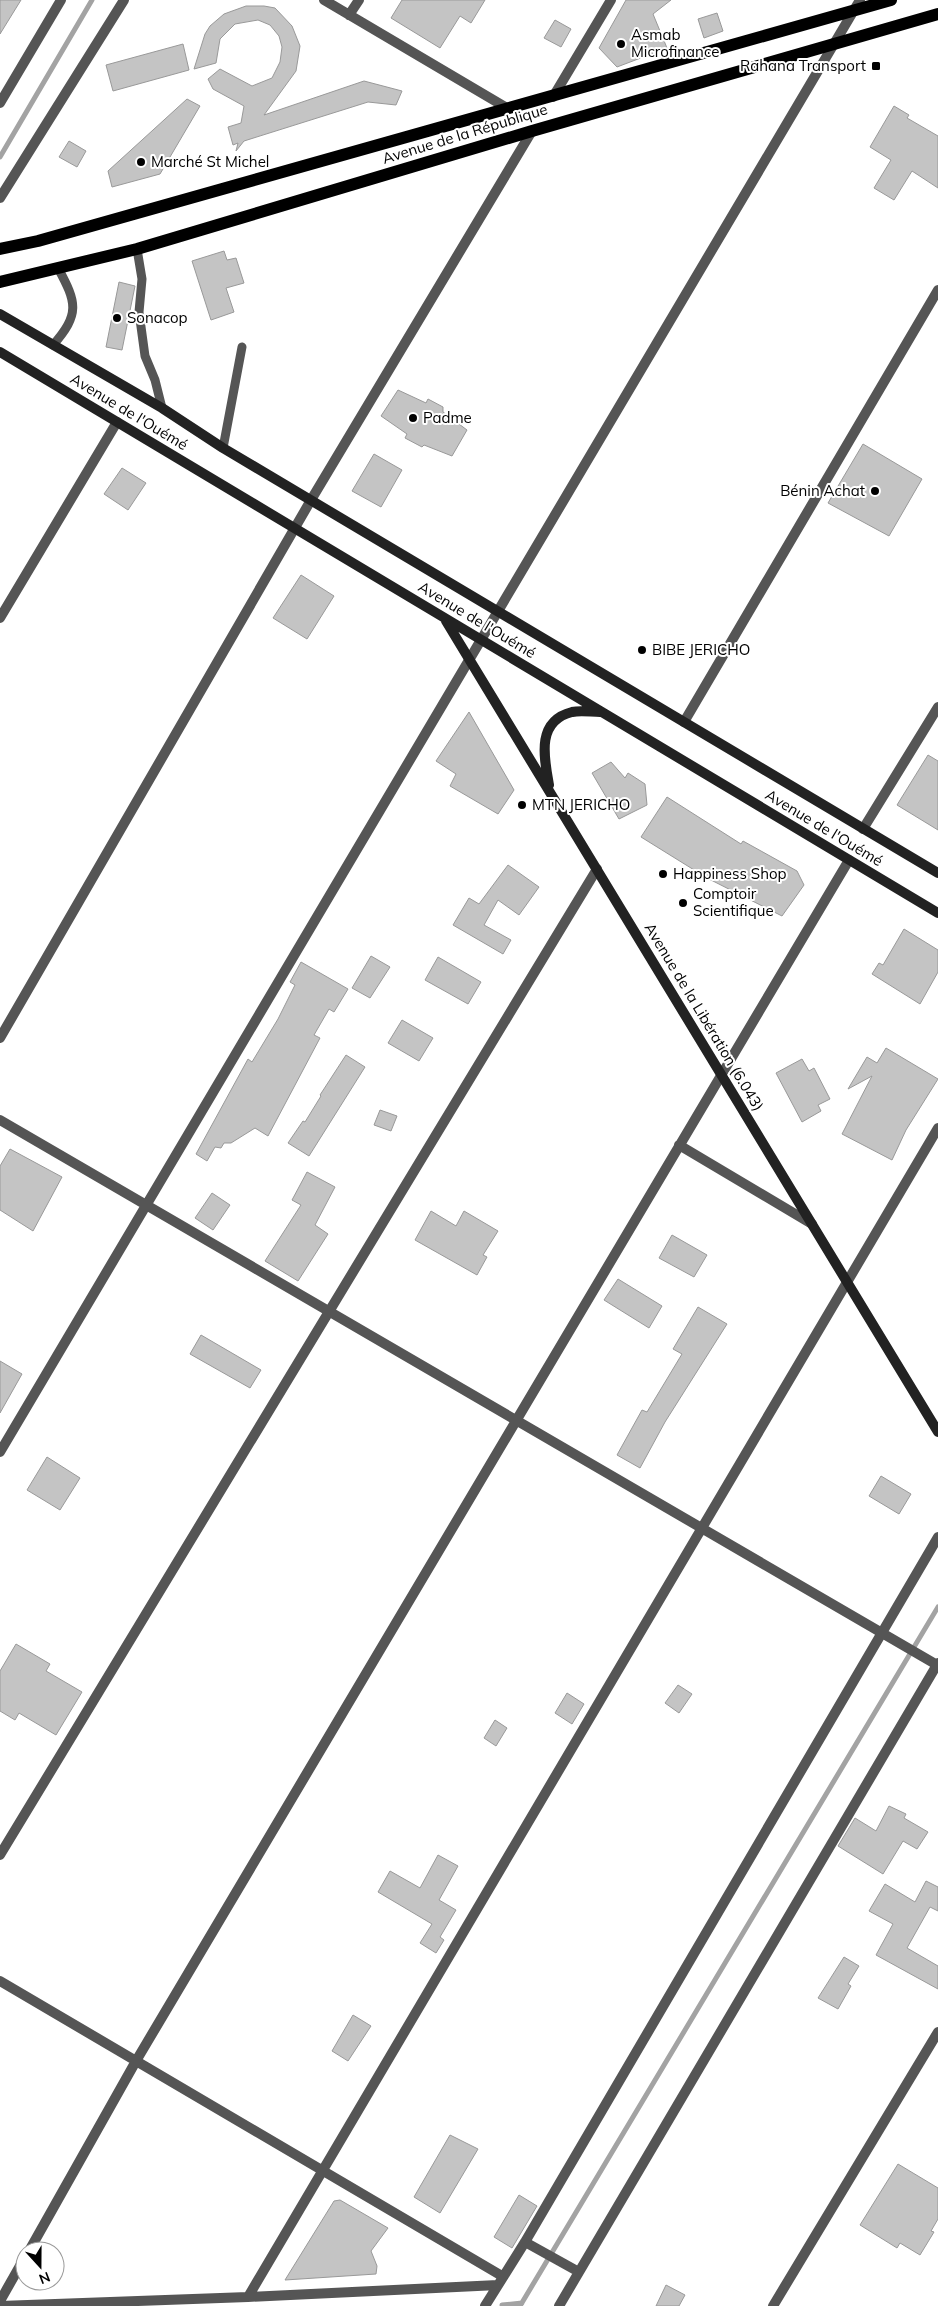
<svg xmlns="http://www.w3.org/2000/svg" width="938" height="2306" font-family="Mulish,sans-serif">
<rect width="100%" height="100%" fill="#fff"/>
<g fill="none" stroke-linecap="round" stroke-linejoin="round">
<path stroke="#a3a3a3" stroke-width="5" d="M0,157L92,0
M502,2305L522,2303
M520,2306L938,1607"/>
</g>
<path fill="#c4c4c4" stroke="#999" d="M0,0H21L0,34Z
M402,0H485L471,23L460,16L440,48L391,18Z
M626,0H671L653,14L667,48L617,67L599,48Z
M246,6H264L275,8L292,26L300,46L296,71L264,115L364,81L402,91L396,105L368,102L244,141L236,151L238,143L233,145L228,127L241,123L244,106L213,89L208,79L220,69L252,86L272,78L280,62L282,47L279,36L270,25L258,20L235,24L220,39L216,63L194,69L205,34L210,26L224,14Z
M717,13L723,31L704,38L698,19Z
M555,20L571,29L561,47L544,38Z
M183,44L189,70L113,91L106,65Z
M187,99L200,106L160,174L112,187L108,171Z
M894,106L909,115L907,118L938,136V188L912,171L894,200L874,188L891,160L870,147Z
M69,141L86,151L77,167L59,157Z
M224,251L227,260L236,258L244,283L226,288L234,312L211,320L192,261Z
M119,282L135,286L122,350L106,347Z
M398,390L426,403L428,399L443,407V412L467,430L452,456L424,445L422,447L405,438L407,434L381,416Z
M863,444L922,479L889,536L828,503Z
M374,454L402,470L381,507L352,491Z
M122,468L146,483L128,510L104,494Z
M301,575L334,596L307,639L273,618Z
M469,712L514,790L498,814L450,786L456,774L436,761Z
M928,755L938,761V830L897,805Z
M611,762L625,778L628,773L645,784L647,805L619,819L592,773Z
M667,797L741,844L743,841L797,871L804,885L782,916L707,878L641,837Z
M508,865L539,887L519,915L498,900L484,925L511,940L503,954L453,925L469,898L479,904Z
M904,929L938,950V972L920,1004L872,974L879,963L883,965Z
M371,956L390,967L370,998L352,988Z
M438,957L481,982L468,1004L425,980Z
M301,962L348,989L334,1012L329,1009L314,1035L320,1038L268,1136L255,1128L231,1143H224L221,1148L215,1147L207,1161L196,1154L248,1059L252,1062L278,1019L295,985L290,982Z
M402,1020L433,1038L419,1061L388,1043Z
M886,1048L938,1079L906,1130L892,1160L842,1134L872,1076L848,1089L867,1057L877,1063Z
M346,1055L365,1067L309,1156L288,1143L303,1121L305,1122L321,1096L320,1095Z
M802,1059L809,1071L814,1068L830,1099L818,1105L821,1111L802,1122L776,1073Z
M380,1110L397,1116L391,1131L374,1125Z
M10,1149L62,1177L33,1231L0,1210V1166Z
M307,1172L335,1187L315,1225L328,1234L298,1281L265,1261L301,1205L292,1200Z
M212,1193L230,1205L213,1230L195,1218Z
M431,1211L456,1226L464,1211L498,1231L483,1255L487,1257L477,1275L415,1240Z
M672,1235L707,1255L694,1277L659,1258Z
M618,1279L662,1306L649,1328L604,1300Z
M698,1307L727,1324L665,1422L640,1468L617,1455L642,1410L647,1412L682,1354L673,1349Z
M201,1335L261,1370L250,1388L190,1354Z
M0,1361L22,1374L0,1413Z
M47,1457L80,1478L60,1510L27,1490Z
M881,1476L911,1494L899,1514L869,1496Z
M16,1644L50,1664L46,1671L82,1692L56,1735L19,1713L15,1720L0,1711V1671Z
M678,1685L692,1694L679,1713L665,1703Z
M567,1693L584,1704L572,1724L555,1713Z
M495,1720L507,1728L496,1746L484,1738Z
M889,1806L906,1814L904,1818L928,1832L917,1849L903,1841L883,1874L838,1846L855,1818L876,1831Z
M438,1855L458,1866L439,1900L456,1910L440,1937L444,1940L436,1953L420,1943L432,1924L378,1892L390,1871L420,1888Z
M926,1881L938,1887V1911L930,1907L907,1948L938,1966V1989L876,1955L893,1924L869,1911L885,1884L915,1902Z
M844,1957L859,1966L848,1984L851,1986L838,2009L818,1998Z
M353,2015L371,2026L348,2061L332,2051Z
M450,2135L478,2149L440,2213L414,2197Z
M898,2164L938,2188V2219L931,2231L934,2232L920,2255L900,2243L897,2248L860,2225Z
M519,2195L537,2206L512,2248L494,2237Z
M340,2200L388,2228L371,2251L377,2266L376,2274L285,2280L334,2201Z
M666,2285L685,2295L679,2306H656Z"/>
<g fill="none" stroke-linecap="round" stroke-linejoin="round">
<path stroke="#555" stroke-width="9" d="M137,249L142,279L139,312L145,356L155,380L162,408
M53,345C80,314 77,303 58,268
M223,448L242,347"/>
<path stroke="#555" stroke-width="10" d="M324,0L507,108
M349,15L359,0
M553,97L611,0
M0,103L61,0
M0,198L124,0
M0,618L117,422
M684,722L938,290
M863,829L938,707
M0,1038L311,500L532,131
M0,1120L937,1665
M679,1145L812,1224
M0,1452L860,0
M0,1855L597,869
M0,1981L502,2276
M525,2242L579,2272
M29,2251L136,2061L849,860
M248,2297L938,1128
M0,2301L25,2257
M0,2306L248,2297L498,2285
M485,2306L525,2242L938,1537
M559,2306L938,1663
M773,2306L938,2032"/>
<path stroke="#222" stroke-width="10" d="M0,314L162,408L223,448L938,873
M0,352L938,913
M446,621L938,1432
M549,785C544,757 536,721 572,712C581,710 591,712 600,712"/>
<path stroke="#000" stroke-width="12" d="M0,249L38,241L891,0
M0,282L137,249L532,131L938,14"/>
</g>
<g fill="#000" stroke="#fff" stroke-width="2">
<circle cx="621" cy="44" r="5"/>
<rect x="871" y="61" width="10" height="10" rx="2.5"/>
<circle cx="141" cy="162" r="5"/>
<circle cx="117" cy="318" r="5"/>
<circle cx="413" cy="418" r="5"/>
<circle cx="875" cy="491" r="5"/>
<circle cx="642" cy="650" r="5"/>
<circle cx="522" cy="805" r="5"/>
<circle cx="663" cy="874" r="5"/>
<circle cx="683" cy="903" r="5"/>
</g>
<g text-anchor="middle" stroke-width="4" stroke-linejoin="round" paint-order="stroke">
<g font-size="15" fill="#000" stroke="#fff" text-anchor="start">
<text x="631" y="40">Asmab<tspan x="631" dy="17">Microfinance</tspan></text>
<text x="866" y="71" text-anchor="end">Rahana Transport</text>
<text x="151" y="167">Marché St Michel</text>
<text x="127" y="323">Sonacop</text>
<text x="423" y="423">Padme</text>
<text x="865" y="496" text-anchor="end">Bénin Achat</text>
<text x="652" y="655">BIBE JERICHO</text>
<text x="532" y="810">MTN JERICHO</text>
<text x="673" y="879">Happiness Shop</text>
<text x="693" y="899">Comptoir<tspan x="693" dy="17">Scientifique</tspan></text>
</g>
<g font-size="15" fill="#000" stroke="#fff">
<text transform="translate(465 134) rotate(-17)" y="5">Avenue de la République</text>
<text transform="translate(129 412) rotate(31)" y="5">Avenue de l'Ouémé</text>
<text transform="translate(477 620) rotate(31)" y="5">Avenue de l'Ouémé</text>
<text transform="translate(824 828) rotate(31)" y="5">Avenue de l'Ouémé</text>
<text transform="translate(704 1017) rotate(59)" y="5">Avenue de la Libération (6.043)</text>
</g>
</g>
<g transform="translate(40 2266) rotate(159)"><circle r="24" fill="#ffffff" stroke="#999999"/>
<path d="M0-4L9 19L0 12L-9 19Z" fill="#000000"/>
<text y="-8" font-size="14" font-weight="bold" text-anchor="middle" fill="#000000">N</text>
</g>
</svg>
